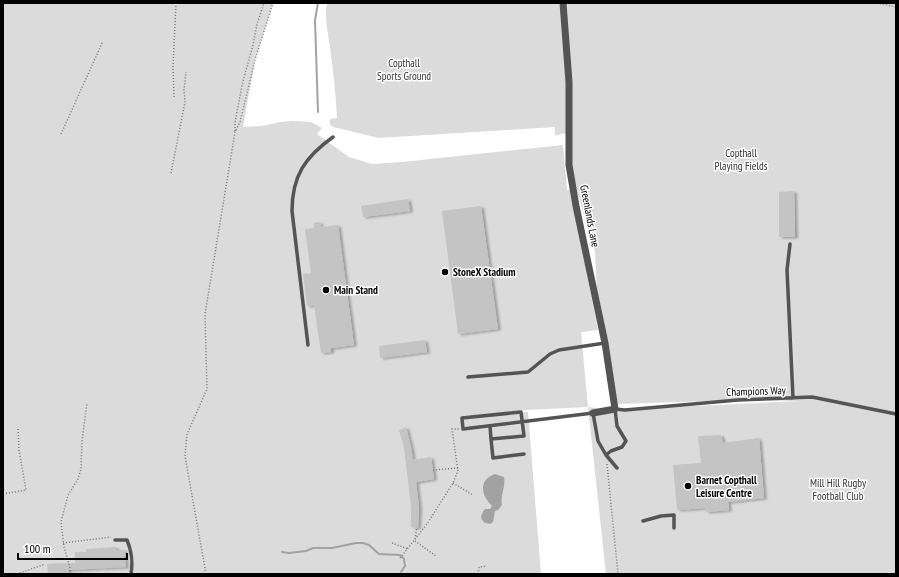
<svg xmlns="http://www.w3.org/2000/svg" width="899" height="577" font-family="'PT Sans Narrow',sans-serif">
<defs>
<filter id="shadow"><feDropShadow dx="3" dy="1.5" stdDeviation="1" flood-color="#0004"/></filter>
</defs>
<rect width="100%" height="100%" fill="#fff"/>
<path fill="#dbdbdb" d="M3,3H273L255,60L243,127L262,126L280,122L292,121L311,122L322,128L317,134L349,157L372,164L402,162L563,145L567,190H570L598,330L581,332L588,407L610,410L800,401L738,400L618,404L598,314L595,252L569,165L568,137L564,133L558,135H555V127L379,138L333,127L330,125V119L337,118C336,94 333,71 330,47C328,33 324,16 327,3H896V574H606L588,407L527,410L472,416L528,412L541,574H3Z"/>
<path fill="#a2a2a2" d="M495,474L504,477C506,487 500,495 502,505L498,510L495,511L493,522L490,524C480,523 479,516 485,509H490L492,506C481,495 478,480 495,474Z"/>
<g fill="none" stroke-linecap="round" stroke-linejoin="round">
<path stroke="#a2a2a2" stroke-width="2" d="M318,112L315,20L318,3
M282,552L289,553L306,551L313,548H332L356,543H363L369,545L379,554L400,555L404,559L405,566L401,572"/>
</g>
<path fill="#c4c4c4" filter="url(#shadow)" d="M794,191L795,237H779V192Z
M408,199L410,211L363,217L361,206Z
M481,206L498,329L458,334L442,211Z
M320,222L321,227L338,225L354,345L331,348V352L321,353L314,305L307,306L303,274L311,273L305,229L314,228V223Z
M425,340L427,352L380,358L379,346Z
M406,427L411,447L413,460L431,457L434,479L416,482L419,507L418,528L411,527V507L404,448L399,430Z
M721,435L723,443L759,438L764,498L728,502L729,510L706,512L705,508L677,510L673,465L701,463L698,436Z
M116,547V550H124L126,567L68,570L69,574H48L47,564L75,563V552H86V549Z"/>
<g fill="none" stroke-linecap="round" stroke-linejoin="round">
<path stroke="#767676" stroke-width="1.5" stroke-dasharray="1 2" stroke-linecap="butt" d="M877,3L896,7
M174,97L173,67L176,3
M235,131V122L243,81L253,45L257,24L264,3
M61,134L103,41
M171,173L185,102L184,90L186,72
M607,464L618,574
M433,470L458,468
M453,483L473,495
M3,494L26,490L19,450L18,428
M415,539L417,527
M415,541L436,556
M63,543L111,537
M392,543L408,549
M400,558L427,524L453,483L458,471L452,429H459
M17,574L45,564
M70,574V568L64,547L61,522L68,495L78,479L81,469L82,441L87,403
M206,574L185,456L187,434L207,389L205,314L235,132L240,122L255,60L273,3
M478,574L479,567L487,566"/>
<path stroke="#545454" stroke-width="3.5" d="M790,244L787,270L793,398
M308,345L292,211C292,176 305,157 333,137
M468,377L528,372L550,354L559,350L605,343
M490,426L491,439
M524,454L493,458L491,439L524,436L521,412L462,418L463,429L593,413L598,441L606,455L617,468
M606,455L611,451L622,447L626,441L617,426L615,409L625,410L738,400L812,397L896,414
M643,521L661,516L674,515V528
M115,540H127C132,552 133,561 131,574"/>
<path stroke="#545454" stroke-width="7" d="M563,3L569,82V165L576,206L605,343L615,409L593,413"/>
</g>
<g fill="#000" stroke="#fff" stroke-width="1.5">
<circle cx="445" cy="272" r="4"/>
<circle cx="326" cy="290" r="4"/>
<circle cx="688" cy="486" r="4"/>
</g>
<g text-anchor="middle" stroke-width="3" stroke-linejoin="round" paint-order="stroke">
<g font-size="11" fill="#323232" stroke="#fff">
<text x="404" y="67">Copthall<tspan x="404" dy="13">Sports Ground</tspan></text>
<text x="741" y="157">Copthall<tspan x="741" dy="13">Playing Fields</tspan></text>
<text x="838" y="487">Mill Hill Rugby<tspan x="838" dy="13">Football Club</tspan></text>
</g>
<g font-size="11" fill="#000" stroke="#fff">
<text transform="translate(590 216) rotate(79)" y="4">Greenlands Lane</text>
<text transform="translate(756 391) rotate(-2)" y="4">Champions Way</text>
</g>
<g font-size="11" font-weight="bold" fill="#000" stroke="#fff" text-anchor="start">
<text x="453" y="276">StoneX Stadium</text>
<text x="334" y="294">Main Stand</text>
<text x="696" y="484">Barnet Copthall<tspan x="696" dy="13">Leisure Centre</tspan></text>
</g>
</g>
<rect width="899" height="577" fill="none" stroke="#000000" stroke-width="8"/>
<path d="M18 553v6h109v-6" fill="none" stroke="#000000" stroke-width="2"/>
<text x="24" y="553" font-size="12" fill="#000000" stroke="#ffffff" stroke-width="3" paint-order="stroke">100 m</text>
</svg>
